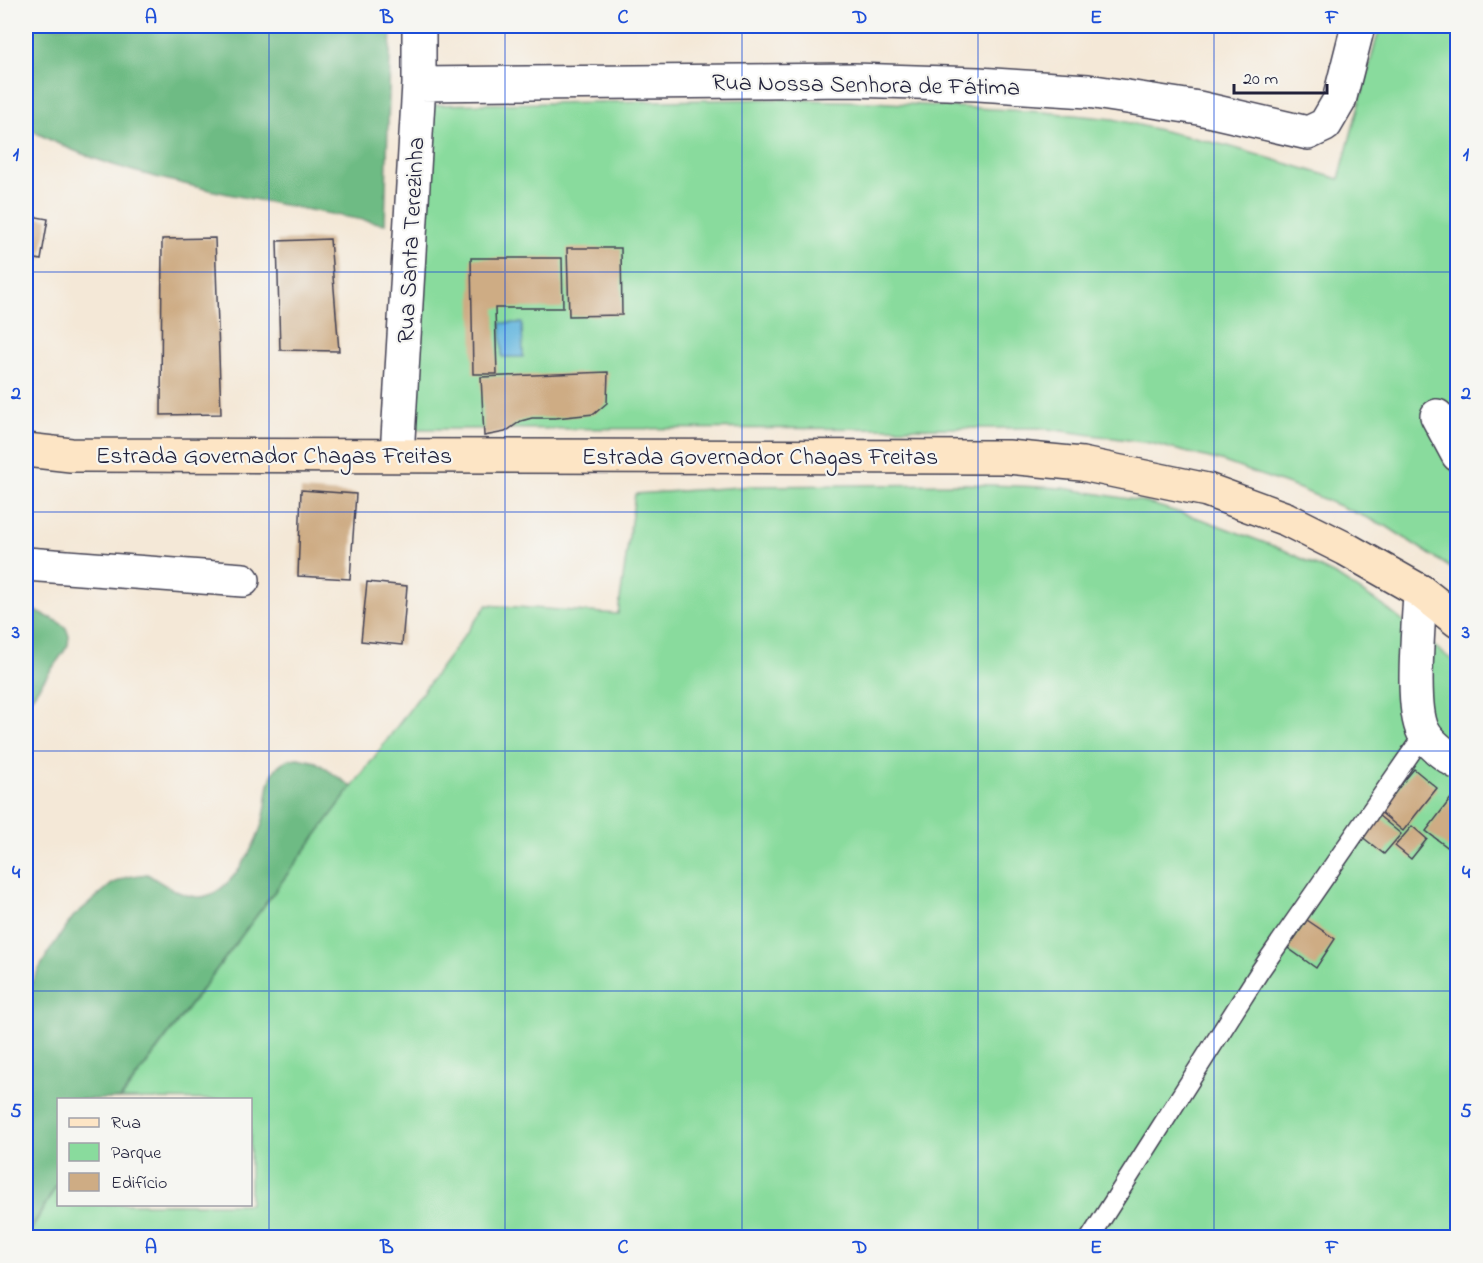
<svg xmlns="http://www.w3.org/2000/svg" width="1483" height="1263" font-family="'Indie Flower',sans-serif">
<rect width="100%" height="100%" fill="#f6f6f2"/>
<filter id="ink" filterUnits="userSpaceOnUse"><feTurbulence type="fractalNoise" baseFrequency=".0167" numOctaves="2"/><feDisplacementMap in="SourceGraphic" scale="12" xChannelSelector="R" yChannelSelector="G"/><feConvolveMatrix kernelMatrix="1 2 1 2 8 2 1 2 1" color-interpolation-filters="sRGB"/></filter>
<filter id="wash" filterUnits="userSpaceOnUse"><feTurbulence type="fractalNoise" baseFrequency=".008" numOctaves="4" result="noise"/><feDisplacementMap in="SourceGraphic" scale="24" xChannelSelector="R" yChannelSelector="G"/><feGaussianBlur stdDeviation="1.35" result="paint"/><feColorMatrix in="noise" values="0 0 0 0 0 0 0 0 0 0 0 0 0 0 0 0 0 1.4 0 .05"/><feComposite in="paint" operator="in"/></filter>
<g filter="url(#wash)">
<rect width="100%" height="100%" fill="#f4e8d7"/>
<path fill="#89db9d" stroke="#567e6c" stroke-width="1.5" d="M1380,26H1457V572L1386,526L1300,489L1221,461L1150,443L1041,428L411,429L430,105L772,99L873,102L1043,112L1113,119L1228,146L1339,179Z
M966,484L1063,488L1141,501L1204,520L1284,550L1337,576L1382,605L1457,664V1237L27,1238L58,1183V1204H250V1100L121,1099L487,605L618,614L635,494L755,486Z"/>
<path fill="#6ebb84" stroke="#486e60" stroke-width="1.5" d="M26,26H391L385,224C330,214 274,204 219,192C152,177 86,162 26,127Z
M26,607L57,621L66,628L69,636L68,645L63,653L34,694L26,703Z
M298,758L316,762L352,787L120,1099L58,1100V1183L26,1237V992L50,950L73,917L112,884L127,877L147,874C162,883 179,896 197,897C229,899 259,842 264,816C268,801 266,783 275,770C281,761 288,759 298,758Z"/>
<path fill="#63b6de" stroke="#426c8c" stroke-width="1.5" d="M501,323H522L523,357H502Z"/>
<g id="blocks">
<path fill="#ceac84" d="M26,215L48,219L41,260L26,257Z
M215,238L221,414L161,415L162,239Z
M330,239L339,351L280,350L277,241Z
M567,248H621L622,315L569,316Z
M471,258H562L563,308H495L497,374H473Z
M608,372L607,403L594,414L555,418H532L521,421L505,432L484,436L481,377Z
M301,490L356,494L350,579L298,576Z
M367,582L407,586L402,645L361,641Z
M1414,769L1437,788L1403,831L1379,811Z
M1455,793L1458,795V855L1426,831Z
M1378,815L1401,834L1384,854L1361,836Z
M1412,826L1427,839L1411,859L1395,846Z
M1307,920L1335,939L1316,968L1288,948Z"/>
</g>
</g>
<g filter="url(#ink)">
<use href="#blocks" fill-opacity="0" stroke="#424052" stroke-width="1.5"/>
<g fill="none" stroke-linecap="round" stroke-linejoin="round">
<defs>
<path id="lane" d="M1090,1238L1260,971L1424,734"/>
<path id="street" d="M419,84L853,80L978,84L1088,91L1199,108L1308,133L1325,125L1339,101L1358,26
M1437,416L1458,455
M397,455L419,84V26
M26,564L243,580
M1420,591C1419,624 1410,705 1423,731C1430,745 1445,755 1458,763"/>
<path id="secondary" d="M26,450L71,455L1008,457L1082,464L1207,490L1286,519L1346,549L1420,591L1458,621"/>
</defs>
<use href="#lane" stroke="#424052" stroke-width="21"/>
<use href="#street" stroke="#424052" stroke-width="36"/>
<use href="#secondary" stroke="#424052" stroke-width="36"/>
<use href="#lane" stroke="#fff" stroke-width="18"/>
<use href="#street" stroke="#fff" stroke-width="33"/>
<use href="#secondary" stroke="#fde5c5" stroke-width="33"/>
</g>
</g>
<path fill="none" stroke="#1d4ed8" stroke-width="1.5" stroke-opacity="0.55" d="M269,26V1238M505,26V1238M742,26V1238M978,26V1238M1214,26V1238M26,272H1458M26,512H1458M26,751H1458M26,991H1458"/>
<g text-anchor="middle" stroke-width="4.5" stroke-linejoin="round" paint-order="stroke">
<g font-size="24" fill="#22223b" stroke="#f6f6f2">
<text transform="translate(866 84) rotate(1)" y="8">Rua Nossa Senhora de Fátima</text>
<text transform="translate(410 240) rotate(-87)" y="8">Rua Santa Terezinha</text>
<text x="274" y="463">Estrada Governador Chagas Freitas</text>
<text x="760" y="464">Estrada Governador Chagas Freitas</text>
</g>
</g>
<rect width="1483" height="1263" fill="none" stroke="#f6f6f2" stroke-width="66"/>
<rect x="57" y="1098" width="195" height="108" fill="#f6f6f2" stroke="#a1a1a9" stroke-width="1.5"/>
<rect x="69" y="1118" width="30" height="9" fill="#fde5c5" stroke="#a1a1a9" stroke-width="1.5"/>
<text x="111" y="1128" font-size="18" fill="#22223b">Rua</text>
<rect x="69" y="1143" width="30" height="18" fill="#89db9d" stroke="#a1a1a9" stroke-width="1.5"/>
<text x="111" y="1158" font-size="18" fill="#22223b">Parque</text>
<rect x="69" y="1173" width="30" height="18" fill="#ceac84" stroke="#a1a1a9" stroke-width="1.5"/>
<text x="111" y="1188" font-size="18" fill="#22223b">Edifício</text>
<path d="M1234 84v9h93v-9" fill="none" stroke="#22223b" stroke-width="3"/>
<text x="1243" y="84" font-size="18" fill="#22223b" stroke="#f6f6f2" stroke-width="4.5" paint-order="stroke">20 m</text>
<rect x="33" y="33" width="1417" height="1197" fill="none" stroke="#1d4ed8" stroke-width="2"/>
<g font-size="20" text-anchor="middle" font-weight="bold" fill="#1d4ed8">
<text x="151" y="23">A</text>
<text x="387" y="23">B</text>
<text x="623" y="23">C</text>
<text x="860" y="23">D</text>
<text x="1096" y="23">E</text>
<text x="1332" y="23">F</text>
<text x="16" y="160">1</text>
<text x="1466" y="160">1</text>
<text x="16" y="399">2</text>
<text x="1466" y="399">2</text>
<text x="16" y="638">3</text>
<text x="1466" y="638">3</text>
<text x="16" y="878">4</text>
<text x="1466" y="878">4</text>
<text x="16" y="1117">5</text>
<text x="1466" y="1117">5</text>
<text x="151" y="1253">A</text>
<text x="387" y="1253">B</text>
<text x="623" y="1253">C</text>
<text x="860" y="1253">D</text>
<text x="1096" y="1253">E</text>
<text x="1332" y="1253">F</text>
</g>
</svg>
